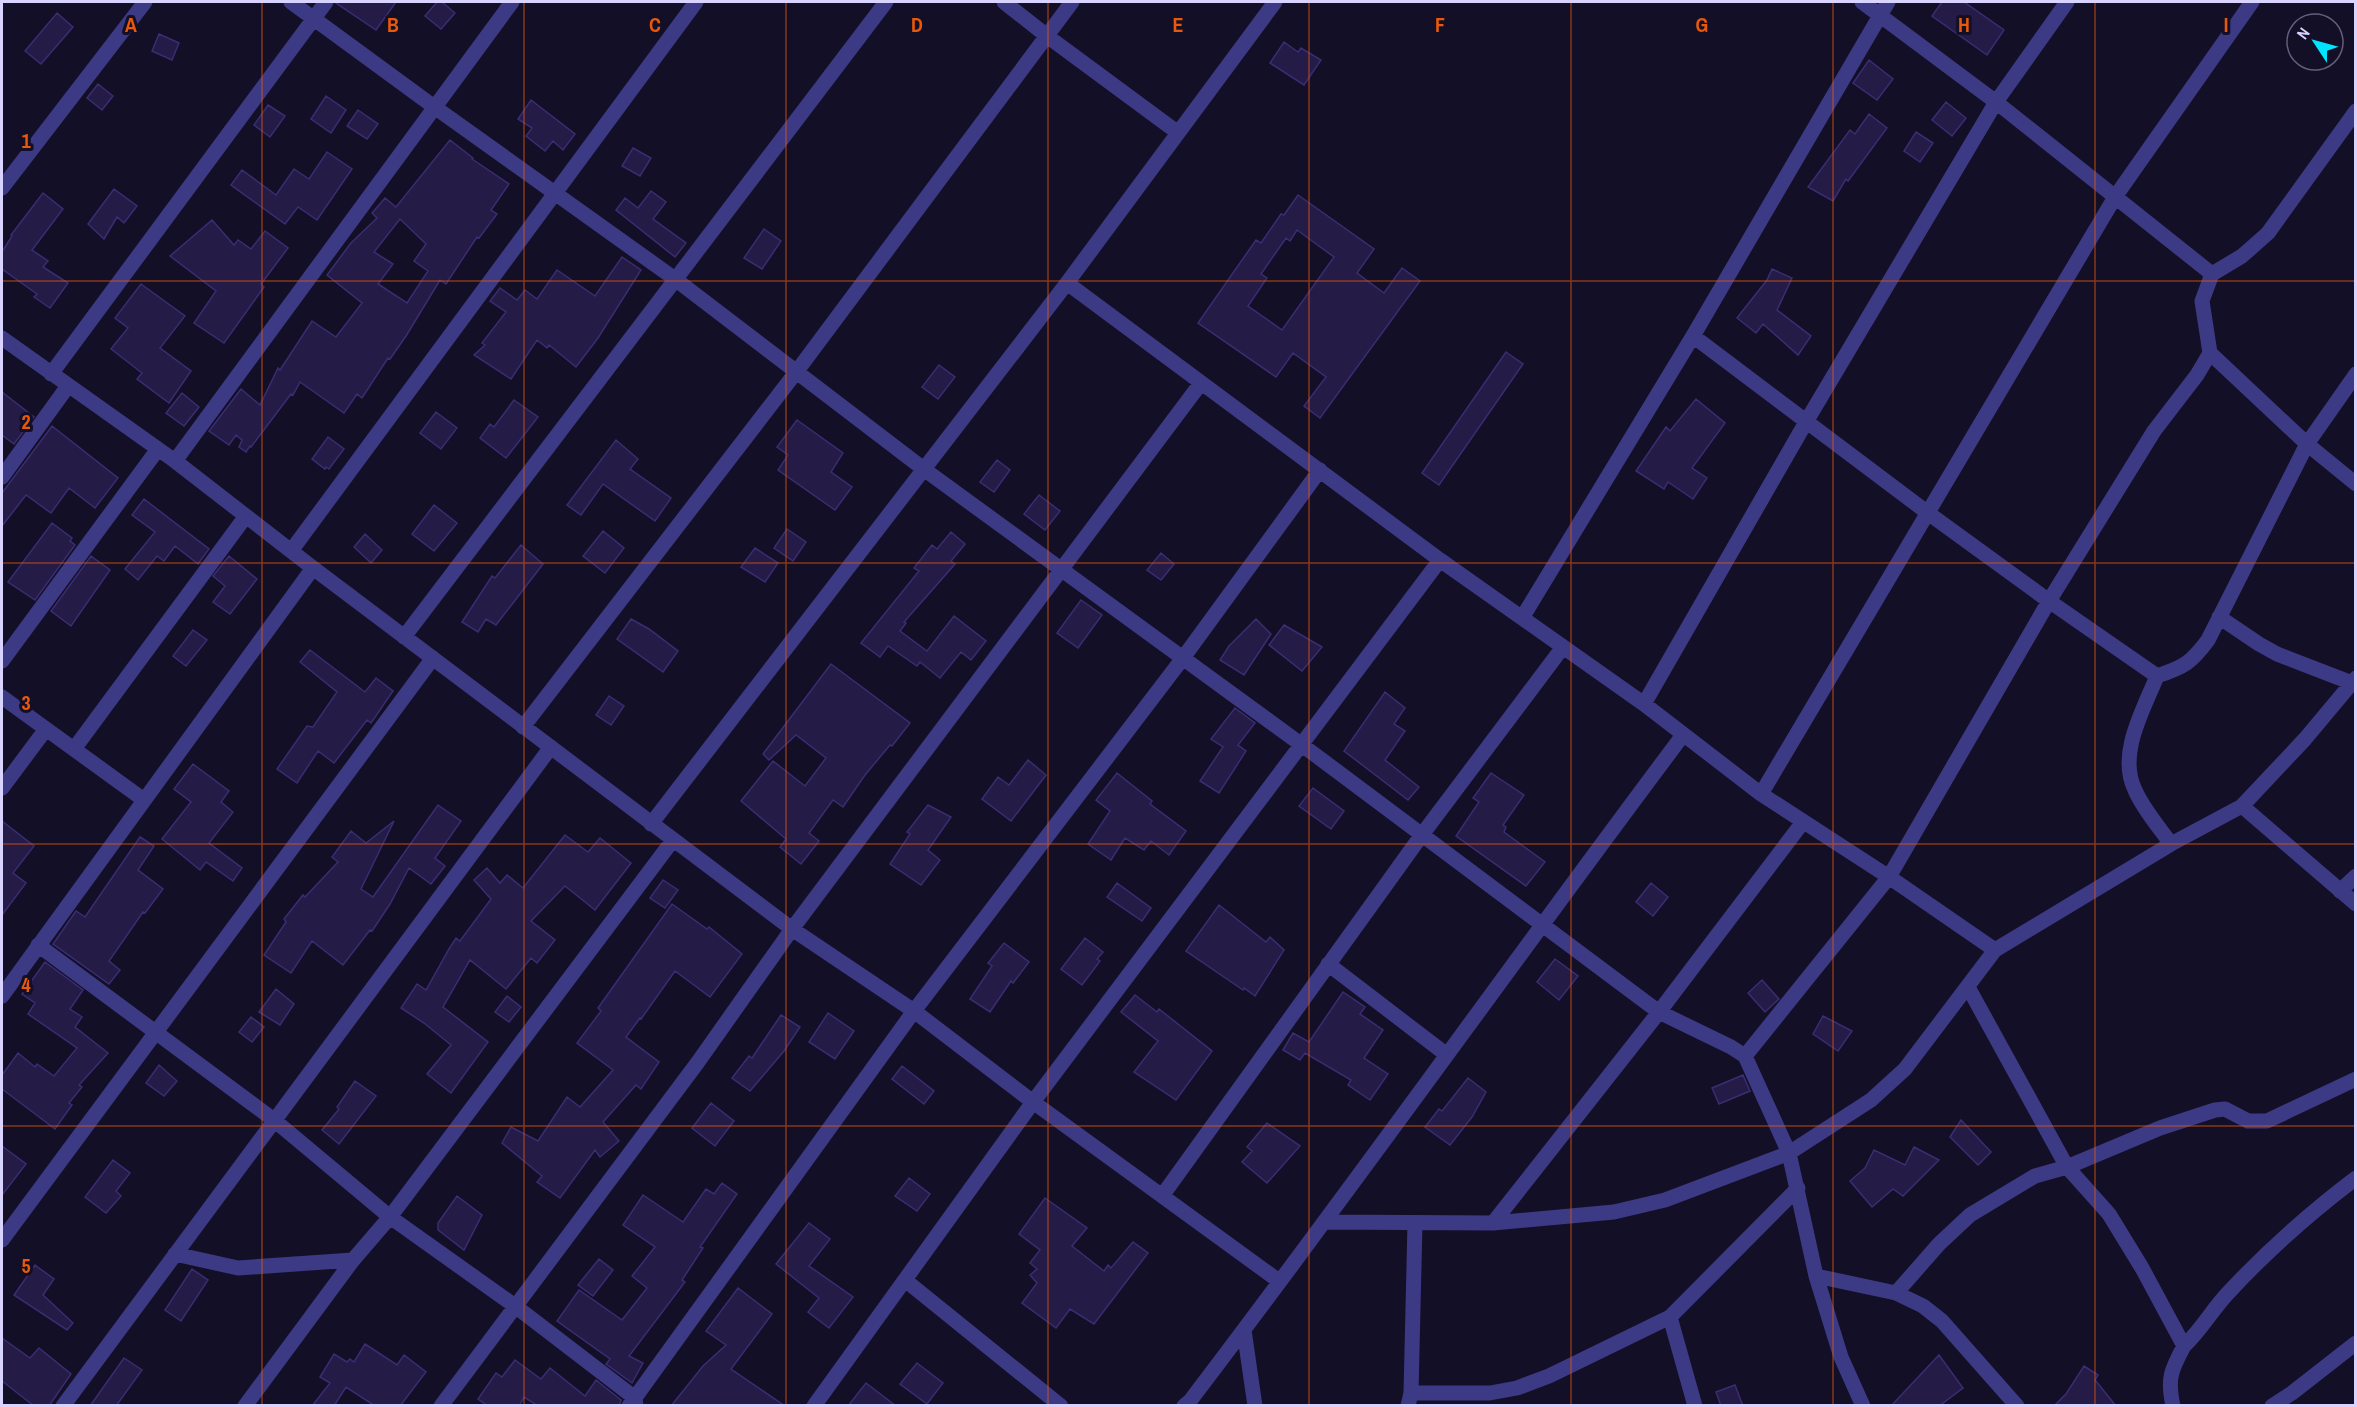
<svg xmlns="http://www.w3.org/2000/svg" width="2357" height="1407" font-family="'Archivo Narrow',sans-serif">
<rect width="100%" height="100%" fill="#130f26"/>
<path fill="#241b47" stroke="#3b2d73" stroke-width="1.5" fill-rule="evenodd" d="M437,2H442L455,13L441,29L425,16Z
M1942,2H1964L2004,30L1987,55L1932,16Z
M336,3V2H396L376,30Z
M57,13L73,27L41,64L25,51Z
M159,34L179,43L172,60L152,51Z
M1284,42L1298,52L1301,48L1321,60L1304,85L1270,63Z
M1869,60L1893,79L1877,100L1853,83Z
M98,84L113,96L102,110L87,98Z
M326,96L346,110L331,133L311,119Z
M531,100L575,134L563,150L553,141L545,151L526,136L532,128L518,119Z
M1946,102L1966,118L1952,136L1932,120Z
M268,105L285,116L270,137L254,125Z
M358,110L378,124L367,139L347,126Z
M1869,114L1887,128L1848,181L1846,179L1833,201L1808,187L1850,130L1855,134Z
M1916,132L1933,143L1920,162L1904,151Z
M450,140L473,158L472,159L509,184L491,210L497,214L479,238L477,237L446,284L440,280L406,336L390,359L388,358L362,398L357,394L344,413L300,382L293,395L291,394L251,447L250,446L246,452L239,447L242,440L236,435L229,445L209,431L241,389L260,405L278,368L280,370L312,321L336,337L362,303L327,275L351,243L377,218L372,213L385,198L396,207ZM400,219L426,244L414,261L428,271L407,303L378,284L393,264L374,252Z
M633,148L651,158L640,176L622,166Z
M327,152L352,169L317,220L298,207L285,224L231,185L242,170L276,195L294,169L309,179Z
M114,189L137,206L124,223L117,217L104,239L88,224Z
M651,191L666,202L653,219L686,243L675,257L616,210L625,198L638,208Z
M43,193L63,209L32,250L48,261L43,267L68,283L50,308L34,297L37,294L2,269V252L12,236L11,235Z
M1298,195L1374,249L1357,273L1384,293L1402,268L1420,281L1320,418L1304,406L1326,377L1293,353L1276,377L1198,323L1256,240L1261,243L1281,214L1284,215ZM1297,230L1334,257L1282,330L1248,306L1267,278L1261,274L1286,238L1290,241Z
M212,220L234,245L238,240L251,249L265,231L288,248L261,284L264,287L224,343L194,323L216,291L170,256Z
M764,229L781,241L762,269L744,258Z
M622,257L641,270L598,338L576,367L549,345L547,348L537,340L511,379L474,355L485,345L482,343L506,312L490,301L500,288L517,300L525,290L537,299L557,270L595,296Z
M1772,269L1792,278L1777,310L1811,336L1798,355L1763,324L1756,333L1737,318L1767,280Z
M141,284L185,316L160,348L191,371L169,403L137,379L142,373L111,349L128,328L115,318Z
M1506,352L1523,364L1439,485L1422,473Z
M939,365L955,377L938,399L922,387Z
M2,392L34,417L14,444L2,435Z
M182,393L199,407L184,426L166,413Z
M1696,399L1725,423L1692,468L1707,478L1693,499L1668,482L1664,489L1636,471L1666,427L1670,431Z
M514,400L538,417L506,458L480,438L490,424L494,427Z
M436,412L457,428L441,449L420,433Z
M797,420L843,453L831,472L852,487L835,510L778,470L788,455L777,447Z
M52,426L118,478L95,508L69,488L51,513L26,495L2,526V493Z
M328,437L344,449L329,469L326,467L325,469L312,459Z
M616,440L638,459L630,469L671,498L655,521L603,484L581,515L567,505Z
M997,460L1010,470L994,492L980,482Z
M1039,495L1060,511L1045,530L1024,514Z
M144,499L209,549L198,564L175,546L164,561L157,556L138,580L125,569L155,532L132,515Z
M434,505L457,523L434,551L412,534Z
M52,523L72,538L70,541L75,545L35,600L8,582Z
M787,529L806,542L793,561L774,548Z
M603,531L624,548L605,573L583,556Z
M951,532L965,544L951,561L955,564L904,622L906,623L900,631L927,651L954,616L986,641L971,660L961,652L940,678L920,662L917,666L888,646L880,657L861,643L919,571L914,568L932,545L937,549Z
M365,534L382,550L371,563L354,547Z
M521,545L543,564L496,625L486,619L478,632L462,622L492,576L495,578Z
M755,548L778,563L765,582L741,567Z
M1161,553L1174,564L1161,580L1147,570Z
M91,556L110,570L71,626L51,611Z
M229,556L257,579L230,614L213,602L225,586L213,576Z
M1081,600L1102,615L1078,648L1057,633Z
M631,619L649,629L678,651L663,672L617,639Z
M1256,619L1271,634L1244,675L1220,660L1229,646Z
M1284,625L1322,647L1302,671L1269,645Z
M193,630L207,640L186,666L173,656Z
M310,650L365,692L376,678L393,691L371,723L367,720L334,763L318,751L297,783L277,769L307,726L313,727L337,692L300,662Z
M831,664L910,723L892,746L890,745L865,775L843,807L833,800L809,833L819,841L801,864L780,847L786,839L741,801L773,761L805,786L826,758L796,735L769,760L763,754Z
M1385,692L1405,708L1394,724L1405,731L1385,760L1419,787L1408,800L1344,751Z
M609,696L624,706L611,725L596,715Z
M1235,708L1255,723L1238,745L1246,751L1219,793L1200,781L1223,747L1211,739Z
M1028,760L1046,775L1011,821L982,799L998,777L1009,785Z
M193,764L229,791L221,802L233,812L209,843L242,868L233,881L206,862L200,870L162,839L191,802L174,789Z
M1117,773L1152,801L1150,804L1186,831L1169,855L1151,841L1144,850L1125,838L1111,860L1088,844L1110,811L1096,800Z
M1491,773L1524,795L1503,825L1506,827L1504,832L1545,862L1526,886L1456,836L1479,802L1473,798Z
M1313,788L1344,811L1331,829L1299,806Z
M438,805L461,821L435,858L445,866L431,884L409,868L390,904L372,931L370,930L343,965L312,941L291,973L264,955L286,922L284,919L303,895L305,897L338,862L332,857L351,831L366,843L394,821L361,889L373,897Z
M928,805L951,817L928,850L940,860L921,885L890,864L910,834L907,832Z
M2,821L34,846L13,873L26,883L2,915Z
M565,835L588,852L600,838L631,863L595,910L565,886L531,921L555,940L537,963L531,958L506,989L470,960L443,1007L488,1042L451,1093L427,1074L451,1045L424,1023L401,1008L417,984L426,990L449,949L456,938L460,941L491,899L474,880L487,868L500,883L507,875L523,888Z
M140,837L154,846L138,870L163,889L145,913L143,912L109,961L120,970L109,984L53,944L76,911L85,917Z
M663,880L678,890L665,908L650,898Z
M1117,883L1151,908L1142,921L1107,897Z
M1651,883L1668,897L1653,916L1636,902Z
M672,904L707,929L709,927L742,954L710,997L675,971L641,1019L640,1018L626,1037L659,1062L641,1089L636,1085L603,1122L619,1141L600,1157L595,1150L560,1198L537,1182L542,1176L502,1143L511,1127L538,1141L567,1097L580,1107L613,1070L577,1043L601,1011L598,1008Z
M1219,905L1266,942L1270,937L1284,950L1255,996L1244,988L1243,990L1186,951Z
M1085,938L1103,952L1097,959L1100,961L1082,985L1061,969Z
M1004,943L1029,962L1013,983L1011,981L990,1012L970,999L992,966L988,963Z
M1555,959L1578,976L1559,1000L1537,982Z
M45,962L83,990L70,1009L82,1017L75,1027L108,1053L79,1085L82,1087L69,1103L72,1105L55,1129L2,1089V1075L18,1053L35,1067L37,1064L54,1076L77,1048L28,1014L35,1003L22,994Z
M1762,980L1779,999L1765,1012L1748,993Z
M276,989L294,1004L280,1025L259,1012Z
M1343,992L1365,1007L1360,1014L1383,1030L1364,1058L1388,1074L1370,1100L1348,1085L1351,1080L1305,1053L1300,1060L1283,1050L1293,1033L1309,1042Z
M1135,995L1157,1012L1159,1009L1212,1051L1176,1100L1134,1072L1158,1041L1121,1012Z
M507,996L521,1007L509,1022L495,1012Z
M828,1013L854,1031L835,1059L809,1042Z
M781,1015L800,1027L784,1051L750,1091L732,1078L749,1056L752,1058Z
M1823,1016L1852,1031L1838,1051L1813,1034Z
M251,1017L264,1027L252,1042L239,1032Z
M159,1065L177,1081L164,1096L146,1083Z
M902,1066L934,1091L924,1104L892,1079Z
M1743,1075L1750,1091L1719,1104L1712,1088Z
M1468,1078L1486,1092L1472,1117L1450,1145L1425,1127L1439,1109L1442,1111Z
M355,1081L376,1096L339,1144L322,1130L339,1109L337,1107Z
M711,1103L734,1121L715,1146L692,1128Z
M1961,1120L1991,1152L1978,1165L1950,1137Z
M1267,1123L1300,1146L1267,1183L1242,1162L1252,1151L1247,1147Z
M2,1146L26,1164L2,1195Z
M1914,1147L1939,1160L1903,1196L1893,1189L1872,1207L1850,1181L1865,1168L1874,1150L1905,1165Z
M113,1160L130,1173L116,1191L121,1196L106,1213L85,1197Z
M909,1178L930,1194L917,1211L895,1196Z
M722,1183L737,1194L700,1247L703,1248L682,1280L685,1282L629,1356L643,1363L632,1383L606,1364L610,1359L557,1321L579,1290L622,1320L647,1288L632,1276L655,1247L623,1225L643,1195L683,1222L706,1189L714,1194Z
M457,1196L482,1215L464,1250L438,1230V1223Z
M1045,1198L1087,1228L1072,1246L1104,1271L1108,1265L1111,1268L1133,1242L1148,1253L1094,1324L1070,1309L1056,1328L1022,1303L1037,1283L1030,1275L1037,1269L1030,1263L1040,1250L1019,1234Z
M809,1223L830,1239L809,1266L853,1297L829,1328L808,1312L819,1298L776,1264Z
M599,1259L613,1270L593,1296L578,1285Z
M35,1265L54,1279L43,1295L73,1323L67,1330L14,1295Z
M192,1269L208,1280L181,1321L165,1310Z
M738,1288L772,1314L731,1369L785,1406H671L703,1366L726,1345L706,1331Z
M2,1338L30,1358L39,1348L71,1374L49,1406H34L2,1381Z
M365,1344L397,1365L404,1355L426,1372L400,1406H375L346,1387L334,1406H312L330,1383L320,1377L334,1354L347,1362L350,1359L354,1362Z
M1939,1355L1963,1388L1939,1406H1891Z
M124,1358L142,1370L116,1406H90Z
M515,1360L541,1379L550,1368L585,1396L596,1380L621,1400L619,1406H538L524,1397L519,1406H488L478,1399L496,1373L502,1377Z
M917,1363L943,1383L927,1404L900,1384Z
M2084,1366L2098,1375L2095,1380L2116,1406H2054L2066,1394Z
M866,1383L896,1406H848Z
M1735,1385L1743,1406H1721L1716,1392Z"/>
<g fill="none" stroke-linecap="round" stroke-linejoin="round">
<path stroke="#3d3a85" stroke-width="15" d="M291,2L433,106L675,279L925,470L1302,745L1659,1012L1731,1047L1745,1056L1789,1153L1665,1200L1614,1212L1493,1223L1324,1222
M1004,2L1047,36L1177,132
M1862,2L1996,102L2212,274
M2,188L145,2
M1067,283L1440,560L1644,704L1761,794L1889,877L1995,950
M1693,336L1928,513L2049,601L2157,676
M2,338L175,461L313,568L792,929L914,1011L1033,1102L1279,1281
M2210,353L2307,444L2356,484
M51,374L326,2
M175,461L512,2
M2,477L68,386
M291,551L696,2
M2219,617L2259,644L2277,654L2352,683
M1522,618L1693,336L1888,2
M404,637L886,2
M2,661L158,449
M2157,676C2184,667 2191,663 2208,640L2307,444L2356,374
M2157,676C2144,709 2117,754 2135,790C2143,809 2159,827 2171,844
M2,697L144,800
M1644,704L1806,422L1996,102L2067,2
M523,727L797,371L1072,2
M74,749L246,516
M2,788L46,729
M1761,794L2115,197L2252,2
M2242,806L2356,904
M651,824L1067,283L1275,2
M2340,891L2356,876
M38,945L274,1120L390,1217L515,1306L635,1398L636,1406
M1328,964L1447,1055
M2,996L313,568
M1745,1056L1889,877L2049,601L2154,431L2197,375L2210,353L2202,301L2212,274L2242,256L2268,233L2356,111
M1162,1196L1421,836L1563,647
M1493,1223L1659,1012L1803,822
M2,1240L433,658
M175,1254L238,1268L353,1260
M1816,1276L1896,1293L1923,1306L1942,1321L2017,1406
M905,1280L1061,1406
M1896,1293L1939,1244L1970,1215L2035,1176L2067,1167L1968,987
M1244,1330L1255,1406
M2184,1346C2201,1330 2212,1310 2228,1293C2267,1251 2311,1212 2356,1178
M1411,1393H1490L1517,1388L1549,1376L1670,1317
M63,1406L551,747
M245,1406L353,1260L390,1217L673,840
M441,1406L698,1062L792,929L1201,383
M629,1406L914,1011L1183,658L1320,470
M814,1406L1033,1102L1440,560
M1184,1406L1190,1401C1357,1182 1517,956 1683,735
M1408,1406L1411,1393L1415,1223
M1695,1406L1670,1317L1798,1188
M1863,1406L1841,1357L1816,1276L1789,1153L1871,1100L1905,1069L1995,950L2171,844L2242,806L2305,739L2356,678
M2173,1406C2167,1379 2171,1370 2184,1346L2142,1268L2109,1214L2067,1167L2160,1128L2215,1110L2225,1109L2248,1121H2267L2356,1079
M2272,1406L2292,1393L2356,1343"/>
</g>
<path fill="none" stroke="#e8590c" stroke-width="1.5" stroke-opacity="0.55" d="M262,2V1406M524,2V1406M786,2V1406M1048,2V1406M1309,2V1406M1571,2V1406M1833,2V1406M2095,2V1406M2,281H2356M2,563H2356M2,844H2356M2,1126H2356"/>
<g font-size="20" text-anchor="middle" font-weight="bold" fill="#e8590c" stroke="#130f26" stroke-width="6" stroke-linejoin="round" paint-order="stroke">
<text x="131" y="32">A</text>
<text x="393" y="32">B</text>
<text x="655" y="32">C</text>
<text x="917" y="32">D</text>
<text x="1178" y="32">E</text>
<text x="1440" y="32">F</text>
<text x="1702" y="32">G</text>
<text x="1964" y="32">H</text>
<text x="2226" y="32">I</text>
<text x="26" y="148">1</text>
<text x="26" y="429">2</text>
<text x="26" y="710">3</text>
<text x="26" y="992">4</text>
<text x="26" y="1273">5</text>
</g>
<rect width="2357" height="1407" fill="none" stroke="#d9d4ff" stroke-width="6"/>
<g transform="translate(2315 42) rotate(306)"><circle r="28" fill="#130f26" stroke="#625e7d" stroke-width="1.5"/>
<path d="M0-4.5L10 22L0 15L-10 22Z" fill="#00e5ff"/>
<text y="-9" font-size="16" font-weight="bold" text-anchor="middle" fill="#d9d4ff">N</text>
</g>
</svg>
